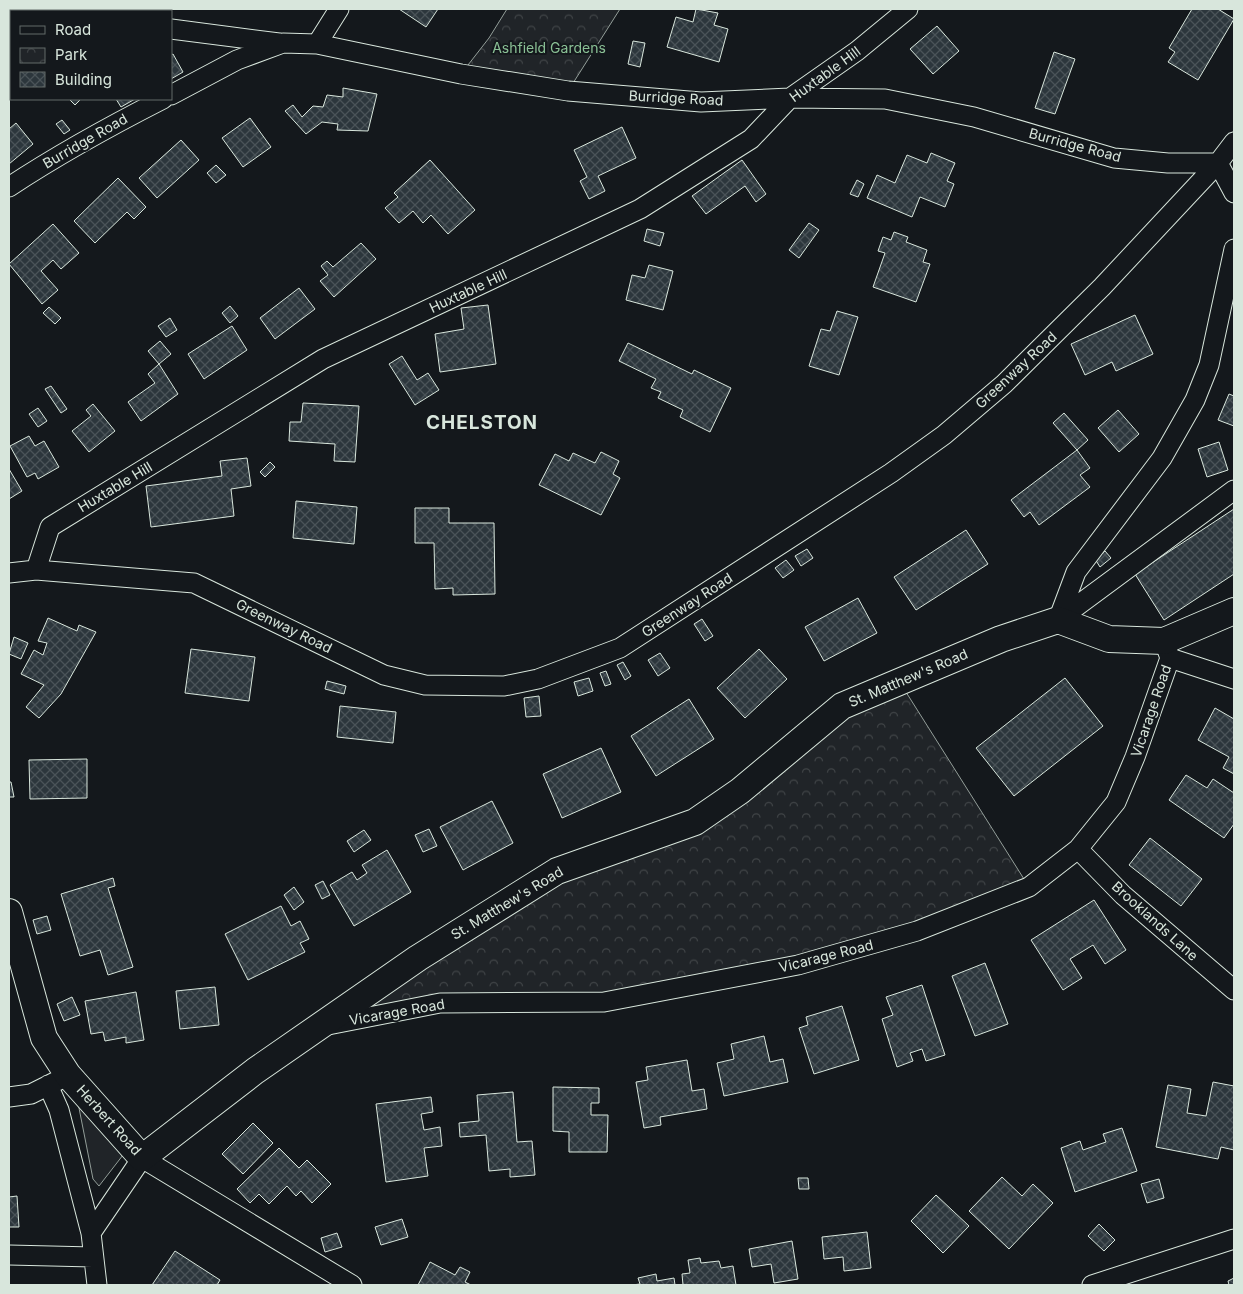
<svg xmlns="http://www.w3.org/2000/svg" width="1243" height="1294" font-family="Inter,sans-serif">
<defs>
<pattern id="park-crowns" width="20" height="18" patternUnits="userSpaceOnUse" patternTransform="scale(1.25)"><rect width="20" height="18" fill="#202428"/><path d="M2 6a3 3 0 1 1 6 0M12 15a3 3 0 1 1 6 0" fill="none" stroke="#404447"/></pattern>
<pattern id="building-cross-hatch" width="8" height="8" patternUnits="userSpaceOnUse" patternTransform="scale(1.25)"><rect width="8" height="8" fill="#2c363c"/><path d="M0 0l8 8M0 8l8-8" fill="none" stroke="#4a5358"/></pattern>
</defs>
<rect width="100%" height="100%" fill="#14181c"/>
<path fill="#202428" stroke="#939e99" d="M78,1103L123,1155L99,1186L93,1179Z"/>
<path fill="url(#park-crowns)" stroke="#939e99" d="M507,9H620L568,91L461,74L489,38Z
M899,681L1029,887L917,931L604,1002L440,1003L324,1026L473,923L695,822Z"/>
<path fill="url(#building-cross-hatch)" stroke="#d8e6dc" d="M399,9H438L426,27Z
M696,9L718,13L714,25L728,29L719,62L667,47L676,17L693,22Z
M1192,9H1218L1234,19L1198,80L1168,62L1175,52L1169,48Z
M937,26L959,51L933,74L910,49Z
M633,41L645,43L640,67L628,64Z
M1054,52L1075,59L1055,114L1035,108Z
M173,54L183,72L171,79V55Z
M343,88L377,94L368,131L337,130L338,124L322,122L306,134L285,111L293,105L302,117L313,106L323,107L327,95L343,97Z
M69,99H81L75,105Z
M116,99H135L121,107Z
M250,118L271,147L243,167L222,138Z
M62,120L70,130L64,134L56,124Z
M16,123L33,144L9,164V129Z
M622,127L636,158L598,176L605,191L589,199L580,181L587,177L574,150Z
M181,140L199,160L157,198L139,178Z
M931,153L955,163L947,181L954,184L945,207L920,197L912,217L867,198L877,175L895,183L907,155L927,163Z
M430,160L475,210L448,234L431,215L423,223L413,211L399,223L385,208L398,197L394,193Z
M742,160L766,194L756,202L745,186L706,214L692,196Z
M216,165L226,175L216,183L207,173Z
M118,178L146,207L134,219L127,212L95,243L74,221Z
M857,180L864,184L858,197L850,194Z
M809,223L819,230L799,258L789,250Z
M53,224L79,253L61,269L53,260L41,271L58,290L42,304L9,264Z
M647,229L664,233L660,246L644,241Z
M894,232L908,237L906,242L927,250L923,262L930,264L916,302L873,287L885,253L878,251L883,237L891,240Z
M361,243L376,259L334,297L320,281L328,275L321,266L327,261L333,267Z
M649,265L673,271L663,310L626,300L632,275L645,278Z
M299,288L315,309L275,339L260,318Z
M488,305L496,364L440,372L435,334L464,329L461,308Z
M230,306L238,316L230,323L222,313Z
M49,307L61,318L55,324L43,313Z
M837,311L858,317L839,375L809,366L821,329L830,331Z
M1135,315L1153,354L1116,371L1112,362L1085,375L1071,344Z
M170,318L177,330L166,337L158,326Z
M232,326L247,350L204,379L188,354Z
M160,341L171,354L159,364L148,351Z
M628,343L692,374L694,370L731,388L710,432L680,417L683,410L658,398L661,392L651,388L656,379L619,361Z
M402,356L417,380L428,373L439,390L415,405L389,364Z
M159,364L178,394L141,421L128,402L155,383L148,374Z
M51,386L67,409L61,413L45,389Z
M1229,394L1234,396V426L1218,420Z
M303,403L359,406L355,462L334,461L335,444L289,441L290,422H301Z
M93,404L115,431L89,452L72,431L91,416L86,410Z
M38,408L47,421L38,427L29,414Z
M1118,410L1139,434L1119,452L1098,428Z
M1064,413L1088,440L1077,450L1053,423Z
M29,436L35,446L44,441L59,467L38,479L35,473L27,477L10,446Z
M1219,442L1228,470L1207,477L1198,449Z
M1077,450L1090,468L1080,475L1090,487L1039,525L1030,512L1024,517L1011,500Z
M601,452L619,461L613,474L620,478L601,515L539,485L555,454L569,461L573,453L595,463Z
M247,458L251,486L231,489L234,516L151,527L146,486L222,476L220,461Z
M270,462L275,467L265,477L260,472Z
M9,469L22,491L9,499Z
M296,501L357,507L354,544L293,538Z
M415,508H449V523H494L495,594L453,595V588L435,589L434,543H415Z
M1234,509V574L1164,620L1135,574Z
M966,530L988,564L916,610L894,577Z
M807,549L813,558L801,566L795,556Z
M1105,551L1111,558L1100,567L1095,559Z
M786,560L794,570L783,578L775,568Z
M858,598L877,633L824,661L805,627Z
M48,618L77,631L79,625L96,632L61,694L39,718L26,707L44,685L21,674L34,650L43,655L47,643L38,641Z
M702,619L713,636L705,641L694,624Z
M14,637L28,643L21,659L9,654Z
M191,649L255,657L249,701L185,693Z
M759,649L787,679L745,718L717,688Z
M660,653L670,668L658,676L648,660Z
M623,662L631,676L625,680L617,665Z
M606,671L611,684L605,686L600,673Z
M589,678L593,691L578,696L574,682Z
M1065,678L1103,726L1014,796L976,748Z
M327,681L346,686L344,694L325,689Z
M539,696L541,716L526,717L524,698Z
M689,699L714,739L656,776L631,736Z
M340,706L396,712L393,743L337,737Z
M1215,708L1234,719V774L1223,768L1229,757L1198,740Z
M601,748L621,792L562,818L543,774Z
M87,759V798L30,799L29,760Z
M1186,775L1207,788L1213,779L1234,793V824L1224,838L1169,800Z
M9,782H11L14,797H9Z
M492,801L513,843L463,870L440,827Z
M429,829L437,846L423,852L415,835Z
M364,830L371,840L354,852L347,841Z
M1150,838L1202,879L1181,906L1129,865Z
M387,850L411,892L354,926L330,885L352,872L357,880L367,873L362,865Z
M113,878L115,886L108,888L133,967L108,975L100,950L80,956L61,894Z
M323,881L330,895L322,899L315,885Z
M294,887L304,902L294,910L284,895Z
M1094,900L1126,950L1105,964L1093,945L1070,959L1082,978L1063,990L1031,940Z
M281,906L291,926L300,921L309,939L300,943L305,952L248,980L225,934Z
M47,916L51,930L37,934L33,920Z
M985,963L1008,1024L975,1036L952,976Z
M922,985L945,1055L926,1061L922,1049L910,1053L913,1061L897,1067L882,1019L893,1015L886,997Z
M215,987L219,1025L180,1029L176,991Z
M136,992L144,1040L126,1043V1037L105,1041L103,1032L91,1034L85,1001Z
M72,997L80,1015L64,1021L57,1004Z
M842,1006L859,1060L814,1074L799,1028L808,1025L806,1017Z
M764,1036L770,1062L783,1059L788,1082L724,1096L717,1063L734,1059L731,1044Z
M687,1060L692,1091L704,1089L707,1109L660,1117L661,1125L644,1128L636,1082L648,1080L646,1067Z
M1213,1082L1234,1086V1150L1221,1147L1218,1159L1156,1147L1168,1085L1191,1089L1187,1113L1206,1116Z
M553,1087L599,1088V1103H591V1115H608L607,1152H569V1132L553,1131Z
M513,1092L517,1142L532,1141L535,1175L510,1177V1169L489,1171L486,1135L460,1137L459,1123L479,1121L477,1095Z
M431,1097L433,1112L421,1114L424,1130L440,1127L442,1146L424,1148L428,1176L386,1182L376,1104Z
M253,1123L273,1143L243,1174L222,1154Z
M1122,1128L1137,1171L1075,1192L1061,1148L1080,1141L1083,1150L1106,1142L1103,1134Z
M279,1148L299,1168L307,1160L331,1184L312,1203L301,1191L296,1196L287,1186L269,1204L259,1194L250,1203L237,1189Z
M1002,1177L1022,1196L1033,1184L1053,1203L1009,1249L969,1211Z
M798,1178H808L809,1189H799Z
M1159,1179L1164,1198L1147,1203L1141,1184Z
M936,1195L969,1226L943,1253L911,1221Z
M17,1196L19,1227H9V1197Z
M402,1219L408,1237L381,1245L375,1227Z
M1099,1224L1115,1240L1104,1251L1088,1236Z
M867,1232L871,1268L844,1271L843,1257L824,1259L822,1237Z
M337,1233L342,1247L325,1252L321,1238Z
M792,1241L798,1279L774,1283L771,1264L752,1267L749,1249Z
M175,1251L220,1280L217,1285H152Z
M700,1258L701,1263L719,1261L721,1268L733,1266L736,1285H683L682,1274L690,1273L688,1260Z
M430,1262L455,1275L460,1267L470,1272L465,1282L471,1285H418Z
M656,1274L657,1281L674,1278L675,1285H632L640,1284L638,1278Z
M1234,1278V1285H1229L1228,1281Z"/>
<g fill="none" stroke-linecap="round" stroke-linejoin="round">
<defs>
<path id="street" d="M111,11V9
M171,29L279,43
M317,44L339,9
M171,95L237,60L283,43L317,44L461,74L568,91L701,102L790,98L885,99L974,117L1114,158L1168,163H1218L1234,193
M9,187C59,154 110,126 163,99
M36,570L50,527L323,359L640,209L751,139L790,98L857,51L908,9
M9,573L36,570L194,583L384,675L425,685L504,686L538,679L620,648L891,473L944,435L1004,384L1102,287L1218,163L1234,142
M1058,620L1076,572L1162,458L1195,400L1209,365L1234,249
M1058,620L1234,490
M1170,658L1234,679
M1078,849L1123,895L1234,990
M328,1025L440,1003L604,1002L798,965L917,931L1029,887L1078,849L1116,802L1135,757L1170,658L1164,641
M48,1085L59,1110L91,1233L97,1285
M9,1097L31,1094L59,1080
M91,1233L142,1158L352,1285
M9,1255L93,1257
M1092,1285L1234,1239"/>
<path id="secondary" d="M9,912L44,1038L68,1075L142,1158L255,1071L418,958L557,871L695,822L740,791L842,706L1001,639L1058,620L1109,639L1164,641L1234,611"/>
</defs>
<use href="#street" stroke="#d8e6dc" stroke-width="21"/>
<use href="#secondary" stroke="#d8e6dc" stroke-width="28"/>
<use href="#street" stroke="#14181c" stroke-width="19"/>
<use href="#secondary" stroke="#14181c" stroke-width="26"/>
</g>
<g text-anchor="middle" stroke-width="4" stroke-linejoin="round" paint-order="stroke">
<g font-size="14" fill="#8ac095" stroke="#14181c">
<text x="549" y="53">Ashfield Gardens</text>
</g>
<g font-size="14" fill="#d8e6dc" stroke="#14181c">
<text transform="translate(825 74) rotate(-36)" y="5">Huxtable Hill</text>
<text transform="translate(676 98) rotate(3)" y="5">Burridge Road</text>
<text transform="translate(85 141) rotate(-30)" y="5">Burridge Road</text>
<text transform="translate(1075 145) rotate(15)" y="5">Burridge Road</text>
<text transform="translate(468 291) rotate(-25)" y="5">Huxtable Hill</text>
<text transform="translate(1016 370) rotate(-43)" y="5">Greenway Road</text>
<text transform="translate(115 487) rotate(-31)" y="5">Huxtable Hill</text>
<text transform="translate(687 605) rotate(-33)" y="5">Greenway Road</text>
<text transform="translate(284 626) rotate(26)" y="5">Greenway Road</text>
<text transform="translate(908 678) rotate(-23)" y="5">St. Matthew's Road</text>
<text transform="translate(1151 711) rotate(-71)" y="5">Vicarage Road</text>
<text transform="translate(507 903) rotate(-31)" y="5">St. Matthew's Road</text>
<text transform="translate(1155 921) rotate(42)" y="5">Brooklands Lane</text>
<text transform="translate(826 956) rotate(-14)" y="5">Vicarage Road</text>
<text transform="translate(397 1012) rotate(-10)" y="5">Vicarage Road</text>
<text transform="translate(109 1120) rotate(48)" y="5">Herbert Road</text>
</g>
<g font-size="19" font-weight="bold" letter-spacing="1" fill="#d8e6dc" stroke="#14181c">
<text x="482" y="429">CHELSTON</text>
</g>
</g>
<rect width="1243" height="1294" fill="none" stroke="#d8e6dc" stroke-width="20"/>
<rect x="10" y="10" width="162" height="90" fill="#14181c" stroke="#626a69"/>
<rect x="20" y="26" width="25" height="8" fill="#14181c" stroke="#626a69"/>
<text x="55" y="35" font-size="15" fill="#d8e6dc">Road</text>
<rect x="20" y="48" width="25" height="15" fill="url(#park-crowns)" stroke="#626a69"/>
<text x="55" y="60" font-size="15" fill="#d8e6dc">Park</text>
<rect x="20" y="72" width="25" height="15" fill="url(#building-cross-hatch)" stroke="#626a69"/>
<text x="55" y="85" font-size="15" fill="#d8e6dc">Building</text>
</svg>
